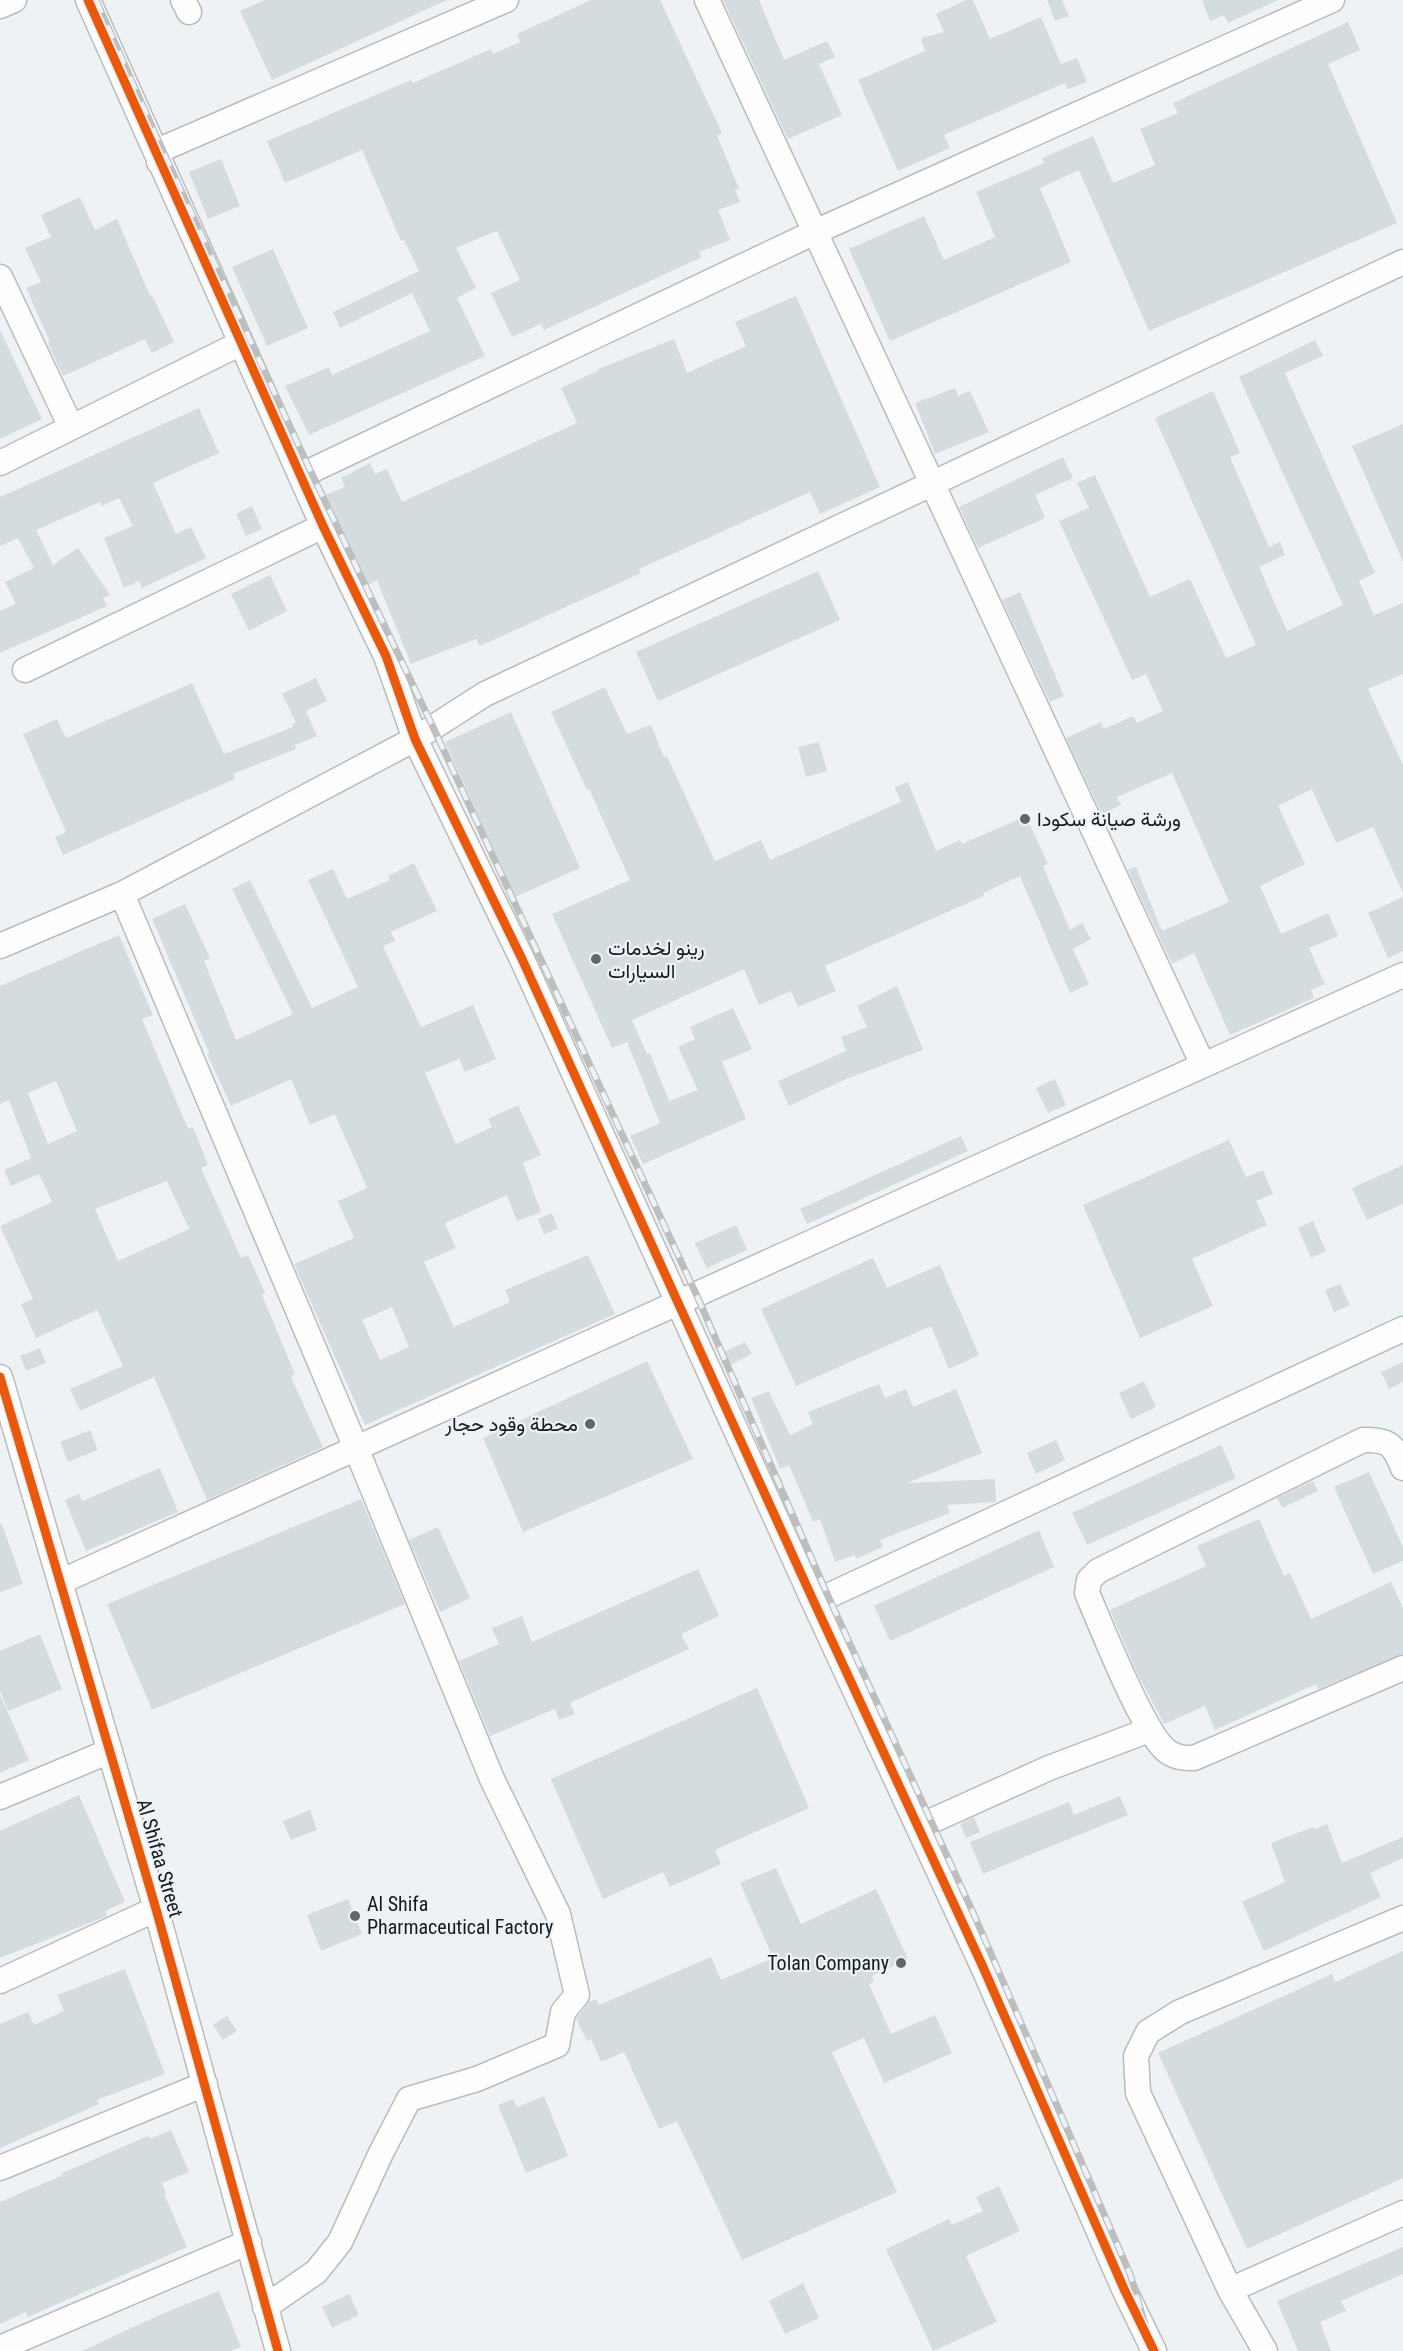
<svg xmlns="http://www.w3.org/2000/svg" width="1403" height="2351" font-family="'Roboto Condensed',Vazirmatn,sans-serif">
<rect width="100%" height="100%" fill="#eff2f4"/>
<path fill="#d5dce0" fill-rule="evenodd" d="M265,0H447L272,80L240,11Z
M591,0H660L722,133L717,135L739,189L735,190L740,202L718,210L730,240L699,252L702,257L544,330L541,324L512,337L491,293L520,280L497,231L456,248L476,288L457,298L485,356L309,435L285,386L329,367L332,375L430,331L412,293L340,328L333,312L419,271L404,240L401,241L362,150L285,183L267,141L411,80L413,83L491,49L493,54L520,42L517,34Z
M723,0H759L784,60L827,41L835,57L819,64L842,115L788,139Z
M966,0H973L990,39L1041,17L1061,64L1077,58L1087,82L1068,89L1065,83L944,135L950,148L898,171L858,80L925,51L921,38L944,32L936,14Z
M1047,0H1062L1069,16L1055,21Z
M1202,0H1278L1228,23L1224,15L1210,21Z
M1348,22L1360,50L1328,64L1397,223L1149,331L1079,170L1040,188L1071,262L890,341L849,249L924,216L944,260L995,237L976,192L1044,163L1042,158L1093,136L1113,183L1155,165L1140,129L1178,113L1173,103Z
M221,159L240,206L208,219L189,172Z
M80,197L95,230L117,219L150,296L152,295L174,342L152,353L145,339L63,376L48,343L50,342L26,288L41,282L25,248L51,237L41,215Z
M273,249L308,328L267,346L232,267Z
M796,296L880,487L820,514L810,492L639,569L641,573L480,646L476,639L411,664L377,580L367,585L326,495L345,487L341,478L370,463L375,474L387,469L402,502L577,423L561,388L599,370L598,369L674,339L687,373L746,346L735,322Z
M0,330L42,419L0,439Z
M1315,340L1323,356L1285,373L1375,573L1359,581L1374,615L1403,603V674L1368,689L1403,765V893L1373,827L1336,843L1312,789L1278,806L1305,864L1260,886L1281,934L1328,913L1338,936L1309,948L1325,984L1311,990L1314,998L1230,1035L1194,953L1172,964L1128,870L1136,867L1162,931L1229,902L1172,773L1117,797L1121,805L1102,814L1066,738L1101,722L1104,729L1133,716L1137,723L1163,711L1146,674L1132,680L1059,521L1089,508L1077,483L1095,475L1150,597L1190,579L1226,658L1256,645L1155,418L1213,391L1240,453L1230,457L1269,547L1280,542L1285,555L1259,567L1287,631L1343,605L1239,377Z
M955,388L958,396L970,391L989,432L935,454L915,403Z
M199,408L219,453L153,483L176,534L191,527L206,558L142,588L139,581L124,588L104,538L133,526L119,498L102,506L100,502L36,530L53,565L78,548L110,595L103,598L107,606L0,653V611L16,604L5,582L34,568L18,538L0,546V497Z
M1403,424V562L1352,446Z
M1063,457L1073,478L1035,495L1045,518L978,548L959,507Z
M252,506L262,529L246,536L236,514Z
M818,571L840,620L658,701L636,652Z
M270,575L287,611L249,631L231,594Z
M1020,592L1064,696L1050,702L1002,600Z
M316,678L327,701L306,711L317,736L295,745L296,749L233,774L235,779L63,855L55,837L66,832L23,734L57,719L66,738L192,683L224,754L293,727L292,724L296,723L282,694Z
M605,687L627,734L651,725L664,757L667,756L715,861L761,840L770,860L901,802L895,787L908,782L936,851L960,840L962,844L1026,816L1048,864L1043,866L1070,930L1082,923L1091,939L1073,949L1089,984L1070,993L1020,876L983,893L984,896L825,966L836,991L798,1007L791,991L759,1005L744,969L632,1020L647,1054L650,1053L669,1101L698,1090L678,1047L695,1039L690,1027L733,1008L752,1049L722,1062L746,1119L643,1164L630,1136L660,1123L627,1042L612,1048L552,914L630,880L589,789L587,790L551,712Z
M511,712L580,868L515,897L445,742Z
M819,742L827,771L806,777L798,747Z
M414,863L437,911L391,932L395,941L383,946L421,1027L473,1005L496,1059L465,1072L459,1059L425,1073L456,1144L492,1127L488,1119L518,1105L541,1155L523,1163L541,1212L517,1221L507,1195L445,1223L456,1248L424,1262L454,1327L510,1302L505,1290L588,1255L615,1314L365,1425L294,1264L354,1238L338,1201L367,1188L335,1114L310,1125L291,1079L231,1106L207,1054L209,1053L152,919L185,904L210,958L204,961L236,1040L293,1014L232,889L250,880L312,1008L358,987L308,880L333,869L347,899L390,880L388,876ZM392,1307L409,1347L380,1360L362,1320Z
M1403,897V951L1388,958L1368,913Z
M119,935L153,1015L142,1019L188,1129L193,1127L208,1165L201,1168L241,1258L248,1255L265,1293L262,1295L295,1374L291,1377L323,1447L207,1500L154,1377L80,1411L70,1389L123,1366L97,1310L36,1338L21,1304L33,1299L0,1226L52,1202L39,1174L11,1186L4,1170L31,1158L9,1100L0,1104V986ZM56,1081L77,1131L48,1144L28,1093ZM167,1181L189,1229L118,1261L95,1209Z
M897,986L923,1050L846,1079L789,1106L778,1081L846,1051L841,1037L867,1027L857,1006Z
M1055,1079L1066,1105L1048,1113L1036,1088Z
M961,1136L968,1151L807,1224L800,1209Z
M1229,1140L1246,1177L1263,1170L1273,1194L1256,1201L1267,1225L1192,1259L1213,1306L1140,1338L1083,1205Z
M1403,1165V1204L1367,1220L1352,1188Z
M552,1213L558,1229L544,1234L538,1219Z
M1313,1221L1326,1251L1311,1258L1298,1228Z
M736,1225L747,1250L707,1268L695,1243Z
M873,1258L887,1288L940,1265L979,1355L949,1369L931,1326L796,1386L761,1309Z
M1340,1284L1350,1305L1334,1312L1325,1290Z
M745,1342L752,1354L730,1365L724,1352Z
M40,1348L46,1363L26,1371L20,1356Z
M647,1361L693,1459L523,1532L483,1438Z
M1403,1362V1382L1389,1389L1381,1372Z
M1144,1381L1156,1407L1131,1419L1119,1393Z
M879,1384L885,1398L906,1389L913,1407L956,1389L982,1453L907,1483L995,1479L996,1502L947,1505L950,1513L880,1540L883,1547L856,1559L855,1555L835,1562L820,1519L813,1522L789,1465L780,1469L751,1398L769,1391L790,1435L813,1424L808,1412Z
M90,1430L98,1450L68,1462L60,1442Z
M1056,1440L1065,1460L1036,1474L1027,1453Z
M1221,1445L1236,1478L1087,1545L1072,1513Z
M160,1468L178,1512L86,1551L65,1500L79,1494L82,1501Z
M1369,1472L1403,1547V1561L1373,1574L1334,1487Z
M1313,1481L1318,1491L1282,1508L1277,1498Z
M361,1499L405,1604L152,1710L107,1604Z
M1259,1519L1284,1576L1290,1573L1311,1619L1391,1582L1403,1608V1654L1318,1689L1316,1684L1215,1730L1205,1706L1164,1724L1137,1673L1110,1610L1206,1566L1197,1546Z
M2,1524L23,1584L0,1592V1525Z
M438,1527L470,1598L440,1612L409,1540Z
M1039,1530L1054,1567L890,1641L874,1606Z
M698,1569L719,1616L681,1634L689,1649L570,1703L575,1714L559,1720L555,1709L490,1736L459,1661L499,1644L492,1628L522,1616L532,1642Z
M40,1634L62,1689L8,1711L0,1691V1651Z
M757,1688L809,1808L715,1850L721,1864L670,1887L663,1872L603,1899L551,1779Z
M0,1695L29,1760L0,1773Z
M79,1795L125,1902L105,1911L107,1916L0,1958V1831Z
M1120,1796L1128,1815L983,1874L970,1842L1069,1802L1074,1815Z
M310,1810L317,1830L291,1840L283,1821Z
M974,1817L980,1832L966,1838L960,1824Z
M1327,1824L1342,1863L1403,1837V1858L1370,1873L1381,1897L1264,1951L1242,1902L1285,1882L1271,1843L1313,1827L1314,1829Z
M776,1868L801,1924L876,1889L908,1959L872,1976L874,1982L869,1984L891,2034L935,2015L952,2053L884,2083L864,2038L832,2052L897,2192L742,2260L677,2121L659,2129L624,2052L601,2062L591,2039L587,2041L576,2019L589,2002L596,1999L599,2005L711,1957L721,1980L773,1958L740,1883Z
M348,1899L362,1934L321,1951L307,1915Z
M1403,1951V2178L1247,2249L1158,2053L1332,1974L1335,1982Z
M125,1969L165,2074L97,2100L99,2104L0,2148V2024L28,2012L34,2025L64,2011L57,1995Z
M227,2016L237,2031L223,2040L213,2025Z
M544,2096L568,2156L526,2173L498,2105L513,2099L517,2107Z
M171,2130L189,2172L162,2183L166,2193L164,2194L187,2247L28,2317L26,2312L0,2324V2202L63,2175L62,2173L148,2136L149,2139Z
M999,2186L1020,2231L966,2256L997,2322L933,2351L886,2249L949,2219L952,2225L983,2211L976,2197Z
M1403,2247V2274L1341,2301L1346,2311L1320,2322L1331,2351H1298L1277,2301Z
M803,2283L819,2318L785,2334L769,2301Z
M219,2291L241,2347L231,2351H82L157,2316Z
M349,2294L359,2315L332,2328L322,2307Z"/>
<g fill="none" stroke-linecap="round" stroke-linejoin="round">
<defs>
<path id="minor" d="M88,0L323,526L386,656L415,739L522,959L813,1600L983,1967L1124,2289L1154,2351
M183,0L189,12
M707,0L1203,1065
M0,6L14,0
M159,162L162,149L506,0
M0,277L71,427
M0,463L241,343
M302,475L815,232L1332,0
M25,670L323,526
M122,894L356,1448L492,1779L558,1914L577,1995L563,2012L557,2045L477,2079L409,2099L381,2153L340,2242L316,2272L265,2307
M0,946L122,894L415,739L485,694L1403,262
M0,1377L156,1909L278,2351
M1403,1468C1394,1445 1389,1439 1363,1440L1098,1571L1089,1580L1087,1593C1101,1625 1144,1736 1168,1752C1177,1758 1185,1758 1194,1758L1403,1668
M60,1582L1403,975
M813,1600L828,1596L1403,1329
M0,1797L110,1751
M918,1827L1049,1768L1149,1730
M0,1981L156,1909
M0,2168L205,2084
M1230,2290L1403,2213
M0,2348L249,2242
M1265,2351L1230,2290L1138,2093L1136,2056L1148,2032L1180,2012L1403,1918"/>
</defs>
<use href="#minor" stroke="#b9bcbd" stroke-width="27"/>
<use href="#minor" stroke="#fdfdfd" stroke-width="24"/>
<defs>
<path id="rail" d="M96,0L162,149L310,470L433,727L697,1296L828,1596L975,1917L1130,2274L1153,2351"/>
</defs>
<use href="#rail" stroke="#bdbebe" stroke-width="7"/>
<use href="#rail" stroke="#ecf2f7" stroke-width="4.5" stroke-dasharray="14" stroke-linecap="butt"/>
<defs>
<path id="cycleway" d="M88,0L323,526L386,656L415,739L522,959L813,1600L983,1967L1124,2289L1154,2351
M0,1377L156,1909L278,2351"/>
</defs>
<use href="#cycleway" stroke="#ecf2f7" stroke-width="13"/>
<use href="#cycleway" stroke="#e8590c" stroke-width="9"/>
</g>
<g fill="#636668" stroke="#ecf2f7" stroke-width="2">
<circle cx="1025" cy="819" r="6"/>
<circle cx="596" cy="959" r="6"/>
<circle cx="590" cy="1424" r="6"/>
<circle cx="355" cy="1916" r="6"/>
<circle cx="901" cy="1963" r="6"/>
</g>
<g text-anchor="middle" stroke-width="4.5" stroke-linejoin="round" paint-order="stroke">
<g font-size="20" fill="#171a1c" stroke="#ecf2f7" text-anchor="start">
<text x="1037" y="826">ورشة صيانة سكودا</text>
<text x="608" y="955">رينو لخدمات<tspan x="608" dy="23">السيارات</tspan></text>
<text x="578" y="1431" text-anchor="end">محطة وقود حجار</text>
<text x="367" y="1911">Al Shifa<tspan x="367" dy="23">Pharmaceutical Factory</tspan></text>
<text x="889" y="1970" text-anchor="end">Tolan Company</text>
</g>
<g font-size="20" fill="#171a1c" stroke="#ecf2f7">
<text transform="translate(160 1858) rotate(74)" y="7">Al Shifaa Street</text>
</g>
</g>
</svg>
